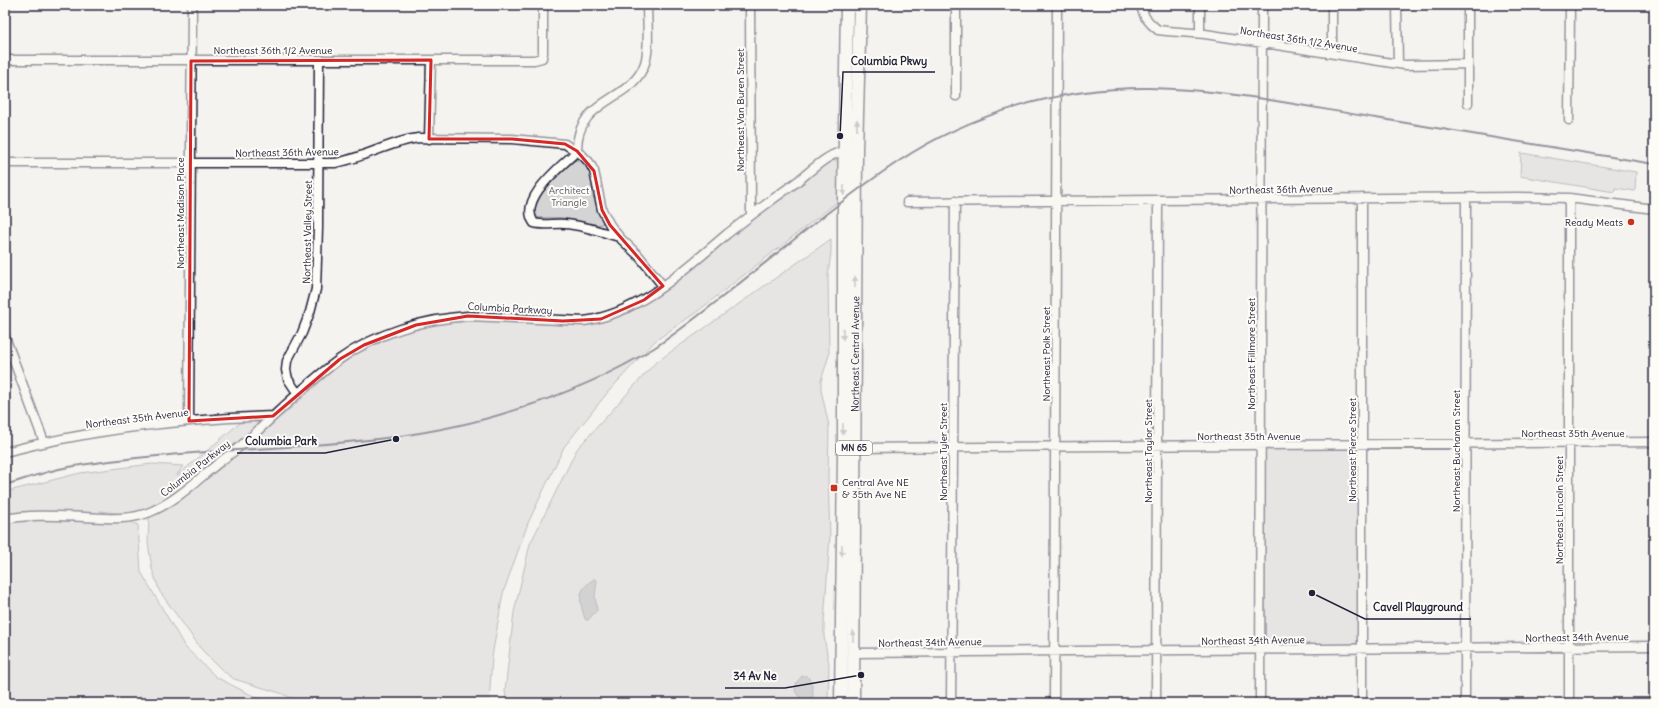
<svg xmlns="http://www.w3.org/2000/svg" width="1659" height="708" font-family="Delius,sans-serif">
<rect width="100%" height="100%" fill="#f4f3ef"/>
<filter id="ink" filterUnits="userSpaceOnUse"><feTurbulence type="fractalNoise" baseFrequency=".025" numOctaves="2"/><feDisplacementMap in="SourceGraphic" scale="8" xChannelSelector="R" yChannelSelector="G"/><feConvolveMatrix kernelMatrix="1 2 1 2 8 2 1 2 1" color-interpolation-filters="sRGB"/></filter>
<g filter="url(#ink)">
<path fill="#d5d4d5" stroke="#7c7b88" d="M1521,153L1636,172L1635,191L1615,188L1614,192L1520,176Z
M576,160H582L591,172L593,196L603,223L599,225L562,218H538L534,213C538,192 556,170 576,160Z
M831,160L837,161L841,165V199L698,311L655,341L608,392L564,447L528,523L503,593L492,657L489,703H304L280,693L234,679L222,670L202,650L160,592L152,569L148,543L149,517L100,511L138,525L141,572L185,647L216,677L257,698L275,703H5V492L80,473L152,464L183,466L177,475H178L241,422L282,416L337,367L355,355L394,336L434,324L487,320L559,325H587L610,320L627,314L653,298L811,173Z
M831,239V253L828,275L829,355L821,381V390L829,426L828,479L830,536L824,623V637L829,664L828,703H507L505,691L514,612L530,544L577,449L655,363Z
M1268,449H1357L1358,453V640L1357,643L1353,644L1270,646L1265,642V451Z"/>
<path fill="#acacb2" stroke="#757582" d="M594,579L597,580L595,596L597,610L588,620H586C584,618 584,615 583,612C578,597 580,588 594,579Z
M802,676H807C813,680 814,696 812,703H803L795,691L797,682Z"/>
<g fill="none" stroke-linecap="round" stroke-linejoin="round">
<defs>
<path id="minor" d="M750,5L751,215
M1140,5L1145,17L1151,24L1158,30L1167,31L1205,34L1405,65L1468,64
M1397,5L1398,64
M1468,5V103
M1200,33V5
M1332,53V5
M5,60H534L542,58L543,53V5
M956,96V5
M1569,120L1570,5
M429,139L431,60
M5,163H335C364,158 389,142 418,138L512,139L565,144L568,146L582,155L589,162L594,171L602,210L610,225L620,238L639,256L663,286
M1362,198V703
M1569,198V703
M907,202L1518,197L1569,198L1654,209
M619,237C602,232 583,225 565,224C554,223 544,226 534,223C517,199 562,166 577,151C576,97 632,103 645,63C650,47 647,22 647,5
M5,337L44,442
M298,394L288,379L286,370L287,361L302,333L310,312L316,289L318,228L319,60
M189,421L192,5
M851,448L1654,442
M5,452C92,429 183,419 273,416
M5,519C31,514 58,516 84,517C105,518 129,521 150,512C175,502 195,482 216,465C225,458 235,451 244,443C276,415 306,383 340,359C376,333 424,319 468,316L584,321C641,313 684,270 727,234C750,216 774,198 798,181C813,169 829,152 849,150
M853,653L1654,646
M951,703L955,201
M1054,703L1057,5
M1156,703L1158,200
M1260,703L1262,5
M1465,703L1466,198"/>
<g id="primary">
<path d="M841,703L844,456V200L847,5"/>
<path id="s1" d="M853,703L856,150L860,5"/>
</g>
</defs>
<use href="#minor" stroke="#22223b" stroke-width="11"/>
<use href="#primary" stroke="#22223b" stroke-width="15"/>
<use href="#minor" stroke="#fdfcf7" stroke-width="8"/>
<use href="#primary" stroke="#fdfcf7" stroke-width="12"/>
<path stroke="#22223b" stroke-width="2" d="M5,485C25,479 44,472 64,468C99,461 134,458 169,455C286,445 405,447 518,409C565,394 612,374 654,348C681,330 706,310 731,290C787,246 840,200 899,161C972,113 1061,87 1149,88C1225,89 1301,106 1376,118C1468,134 1561,149 1654,164"/>
</g>
<defs><path id="oneway-solid" d="M-6-.8H1V-3.2L6.5 0L1 3.2V.8H-6Z"/></defs>
<g fill="#9a9aa2">
<use href="#oneway-solid" transform="translate(857 125) rotate(-89)"/>
<use href="#oneway-solid" transform="translate(844 190) rotate(91)"/>
<use href="#oneway-solid" transform="translate(855 282) rotate(-89)"/>
<use href="#oneway-solid" transform="translate(843 334) rotate(90)"/>
<use href="#oneway-solid" transform="translate(843 429) rotate(90)"/>
<use href="#oneway-solid" transform="translate(842 550) rotate(90)"/>
<use href="#oneway-solid" transform="translate(853 636) rotate(-90)"/>
</g>
</g>
<path d="M0 0H1659V708H0ZM431,60L429,139H512L565,144L577,151L594,171L602,210L610,225L663,286L644,300L601,319L563,321L468,316L416,325L364,345L340,359L273,416L189,421L191,61Z" fill="#f4f3ef" fill-opacity=".55" fill-rule="evenodd"/>
<path fill="none" stroke="#d62828" stroke-width="3" stroke-linejoin="round" d="M431,60L429,139H512L565,144L577,151L594,171L602,210L610,225L663,286L644,300L601,319L563,321L468,316L416,325L364,345L340,359L273,416L189,421L191,61Z"/>
<g fill="#c8321e" stroke="#fdfcf7" stroke-width="1.5">
<circle cx="1631" cy="222" r="4"/>
<rect x="830" y="484" width="8" height="8" rx="2"/>
</g>
<g text-anchor="middle" stroke-width="4" stroke-linejoin="round" paint-order="stroke">
<rect fill="#fdfcf7" stroke="#646373" stroke-width="1" x="836" y="441" width="36" height="14" rx="3"/>
<g font-size="9" font-weight="bold" fill="#22223b">
<text x="854" y="451">MN 65</text>
</g>
<g font-size="10" fill="#22223b" stroke="#fdfcf7">
<text transform="translate(1299 39) rotate(9)" y="4">Northeast 36th 1/2 Avenue</text>
<text x="273" y="54">Northeast 36th 1/2 Avenue</text>
<text transform="translate(740 110) rotate(-90)" y="4">Northeast Van Buren Street</text>
<text transform="translate(287 152) rotate(-1)" y="4">Northeast 36th Avenue</text>
<text transform="translate(1281 189) rotate(-1)" y="4">Northeast 36th Avenue</text>
<text transform="translate(180 213) rotate(-90)" y="4">Northeast Madison Place</text>
<text transform="translate(307 232) rotate(-89)" y="4">Northeast Valley Street</text>
<text transform="translate(510 308) rotate(3)" y="4">Columbia Parkway</text>
<text dy="4" stroke="none"><textPath href="#s1" startOffset="349">Northeast Central Avenue</textPath></text>
<text transform="translate(1046 354) rotate(-90)" y="4">Northeast Polk Street</text>
<text transform="translate(1251 354) rotate(-90)" y="4">Northeast Fillmore Street</text>
<text transform="translate(137 418) rotate(-7)" y="4">Northeast 35th Avenue</text>
<text x="1573" y="437">Northeast 35th Avenue</text>
<text x="1249" y="440">Northeast 35th Avenue</text>
<text transform="translate(1352 450) rotate(-90)" y="4">Northeast Pierce Street</text>
<text transform="translate(1148 451) rotate(-90)" y="4">Northeast Taylor Street</text>
<text transform="translate(1456 451) rotate(-90)" y="4">Northeast Buchanan Street</text>
<text transform="translate(943 452) rotate(-90)" y="4">Northeast Tyler Street</text>
<text transform="translate(195 468) rotate(-38)" y="4">Columbia Parkway</text>
<text transform="translate(1559 510) rotate(-90)" y="4">Northeast Lincoln Street</text>
<text transform="translate(1577 637) rotate(-1)" y="4">Northeast 34th Avenue</text>
<text transform="translate(1253 640) rotate(-1)" y="4">Northeast 34th Avenue</text>
<text transform="translate(930 642) rotate(-1)" y="4">Northeast 34th Avenue</text>
</g>
<g font-size="10" fill="#585769" stroke="#fdfcf7">
<text x="569" y="194">Architect<tspan x="569" dy="12">Triangle</tspan></text>
</g>
<g font-size="10" fill="#22223b" stroke="#fdfcf7" text-anchor="end">
<text x="1623" y="226">Ready Meats</text>
<text x="842" y="486" text-anchor="start">Central Ave NE<tspan x="842" dy="12">&amp; 35th Ave NE</tspan></text>
</g>
</g>
<path fill="none" stroke="#22223b" stroke-width="1.5" d="M840 136L843 72H935M396 439L325 453H237M1312 593L1365 619H1471M861 675L785 688H725"/>
<g fill="#22223b" stroke="#fdfcf7" stroke-width="1.5">
<circle cx="840" cy="136" r="4"/>
<circle cx="396" cy="439" r="4"/>
<circle cx="1312" cy="593" r="4"/>
<circle cx="861" cy="675" r="4"/>
</g>
<g font-size="11" text-anchor="middle" font-weight="bold" fill="#22223b" stroke="#fdfcf7" stroke-width="4" stroke-linejoin="round" paint-order="stroke">
<text x="889" y="65">Columbia Pkwy</text>
<text x="281" y="445">Columbia Park</text>
<text x="1418" y="611">Cavell Playground</text>
<text x="755" y="680">34 Av Ne</text>
</g>
<rect width="1659" height="708" fill="none" stroke="#fdfcf7" stroke-width="20"/>
<rect x="10" y="10" width="1639" height="688" fill="none" stroke="#22223b" stroke-width="1.5" filter="url(#ink)"/>
</svg>
